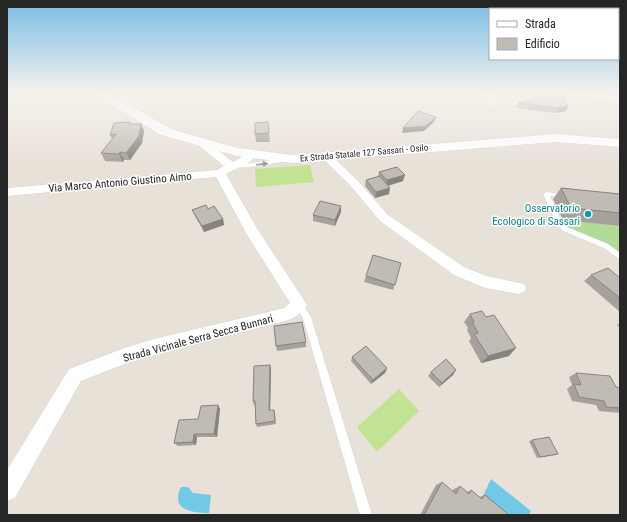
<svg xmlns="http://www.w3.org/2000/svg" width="627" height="522" font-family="'Roboto Condensed',sans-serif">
<rect width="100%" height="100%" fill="#e8e1d8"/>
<path fill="#b1dc98" d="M559,219L620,226V253L602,242L567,228Z"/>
<path fill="#c3e394" d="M310,165L314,182L256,187L255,169Z
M399,389L419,411L377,452L357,427Z"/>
<path fill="#71c9e5" d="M491,479L531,511L529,515H507L483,496Z
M181,487H188L193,493L211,495L209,513C192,513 170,510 181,487Z"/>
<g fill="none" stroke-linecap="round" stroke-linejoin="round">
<defs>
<path id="lane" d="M290,157L292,158V160C280,162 239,171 230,166L233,164H245Z
M546,192L564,194L567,196L564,198L550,196L562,222L567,227L608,244L620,253V260L604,248L563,231L556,223L543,194Z
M299,302L302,303L311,317L372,515H360L303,318L295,305L296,303Z"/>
<path id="street" d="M483,92H491L497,103L496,105H490Z
M560,92H580L620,97V103L564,94Z
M201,139L205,140L233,162C239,159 246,153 252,151L257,154L250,162L226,174L258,230L304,300L307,305C303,312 296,317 289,320L154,355L127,363L81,381L15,498L7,501V470L69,369L127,347L154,339L276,310L284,308L290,303L246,233L216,177L7,196V188L217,170L224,166L197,144L196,142L197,140Z
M327,154L331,155L357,180L388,215L464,267L487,276L524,284L526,288L524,292L519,294L485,288L454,275L380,221L349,184L323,159L322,157L323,155Z"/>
<path id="secondary" d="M91,92H106L116,97L171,129L238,148L293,155L556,134L620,139V147L556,142L293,163L237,156L161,135Z"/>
</defs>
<use href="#lane" stroke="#ced2df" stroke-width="1"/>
<use href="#street" stroke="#ced2df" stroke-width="1"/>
<use href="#secondary" stroke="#ced2df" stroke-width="1"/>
<use href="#lane" fill="#fff" fill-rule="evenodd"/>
<use href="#street" fill="#fff" fill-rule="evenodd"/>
<use href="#secondary" fill="#fff" fill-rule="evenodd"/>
</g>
<path fill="#a6a19c" d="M533,92H559L568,106L566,111L556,113L516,108L518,103L535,98L533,93Z
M130,122L131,124H141L144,131L142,143L130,160H124L123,162L105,161L101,153L112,139L110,135Z
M268,122L270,142H256L255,134Z
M379,172L403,181L388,186L389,194L375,198L365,186L366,180L378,177Z
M561,188L620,194V226L563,220L553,199Z
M208,209L223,219L224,225L204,232L195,216L192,210Z
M341,212L335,226L313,221V215Z
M401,263L393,290L364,282L366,276Z
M591,275L620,278V312L584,281Z
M470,314L509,356L481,363L469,341L471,338L467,330L468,328L464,322Z
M620,323V328L617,325Z
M306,342V347L277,351L276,346Z
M352,357L387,368L385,373L371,384L351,361Z
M270,365L271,369L270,410H274L275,413L276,424L257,427L256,424L255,405H254L253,401Z
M456,370L453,375L439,387L428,376L431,372Z
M576,373L616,387L620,388V413L599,411L596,405L572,401L567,389L572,385L569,377Z
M218,405L220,409L217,437H197L196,445L178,446L174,443L198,419Z
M532,440L558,454L555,455L537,458L529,441Z
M442,482L452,491L454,489L460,486L467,492L471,490L479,497L485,495L509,515H420L436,485Z"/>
<path fill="#87837f" d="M568,106L566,111L556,113L559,108Z
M436,117L434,122L424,131L402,133L403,128Z
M141,124L144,131L142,143L130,160L126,153Z
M120,152L124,160L123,162L119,154Z
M405,175L403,181L386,186L387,180Z
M390,188L389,194L375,198L376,192Z
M341,206V212L335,226V220Z
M223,219L224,225L204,232L202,226Z
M516,348L509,356L481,363L488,356Z
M270,365L271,369L270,414L269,410Z
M387,368L385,373L371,384L373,380Z
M456,370L453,375L439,387L442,383Z
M218,405L220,409L217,437L214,434Z
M194,434L197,437L196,445L193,442Z"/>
<path fill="#c1bbb5" stroke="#87837f" d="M537,92H559L568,106L559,108L518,103L540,97Z
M418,111L436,117L426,126L403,128Z
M130,122V124H141L139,136L126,153L120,152L119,154L101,153L116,134L110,135L114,123Z
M268,122L269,133L255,134V123Z
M397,167L405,175L387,180L379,172Z
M380,176L390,188L376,192L366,180Z
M561,188L620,194V213L571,208Z
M320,201L341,206L335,220L313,215Z
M206,205L208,209L214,206L223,219L202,226L192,210Z
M373,255L401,263L395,285L366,276Z
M608,268L620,278V298L591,275Z
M482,311L486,317L494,315L516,348L488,356L474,334L478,333L472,322H474L470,314Z
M302,322L306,342L276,346L274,326Z
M366,346L387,368L373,380L352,357Z
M446,359L456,370L442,383L431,372Z
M270,365L269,410H274L275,421L256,424L255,401H253L254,366Z
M576,373L610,376L616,387L620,388V408L606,407L604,401L579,397L574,384L581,385Z
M218,405L214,434H194L193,442L174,443L179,420L198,419L201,406Z
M549,437L558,454L540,457L532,440Z
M442,482L456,494L460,486L469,494L471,490L482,499L485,495L509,515H424Z"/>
<defs><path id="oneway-solid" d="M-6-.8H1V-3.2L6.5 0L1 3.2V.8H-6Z"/></defs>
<use fill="#9d9d9d" href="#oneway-solid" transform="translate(262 164) rotate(-7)"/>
<linearGradient id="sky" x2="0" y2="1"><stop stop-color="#78bce7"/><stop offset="0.56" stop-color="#f5f2ed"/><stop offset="1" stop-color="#f5f2ed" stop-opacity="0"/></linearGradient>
<rect width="627" height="165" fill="url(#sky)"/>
<circle fill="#0f9aa8" stroke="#fff" stroke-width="1.5" cx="588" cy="214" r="4"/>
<g text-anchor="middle" stroke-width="3" stroke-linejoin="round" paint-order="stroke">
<g font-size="9" fill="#262626" stroke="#fff">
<text transform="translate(364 153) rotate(-5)" y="3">Ex Strada Statale 127 Sassari - Osilo</text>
</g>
<g font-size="11" fill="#262626" stroke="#fff">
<text transform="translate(120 182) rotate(-5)" y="4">Via Marco Antonio Giustino Aimo</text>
<text transform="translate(198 338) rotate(-15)" y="4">Strada Vicinale Serra Secca Bunnari</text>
</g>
<g font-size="11" fill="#0d838f" stroke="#fff" text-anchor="end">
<text x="580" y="212">Osservatorio<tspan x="580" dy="13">Ecologico di Sassari</tspan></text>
</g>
</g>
<rect width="627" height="522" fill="none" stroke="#262626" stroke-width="16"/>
<rect x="489" y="8" width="130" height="52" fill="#ffffff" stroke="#a8a8a8"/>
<rect x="497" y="21" width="20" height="6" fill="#ffffff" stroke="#a8a8a8"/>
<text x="525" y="28" font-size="12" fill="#262626">Strada</text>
<rect x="497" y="38" width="20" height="12" fill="#c1bbb5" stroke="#a8a8a8"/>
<text x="525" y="48" font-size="12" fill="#262626">Edificio</text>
</svg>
